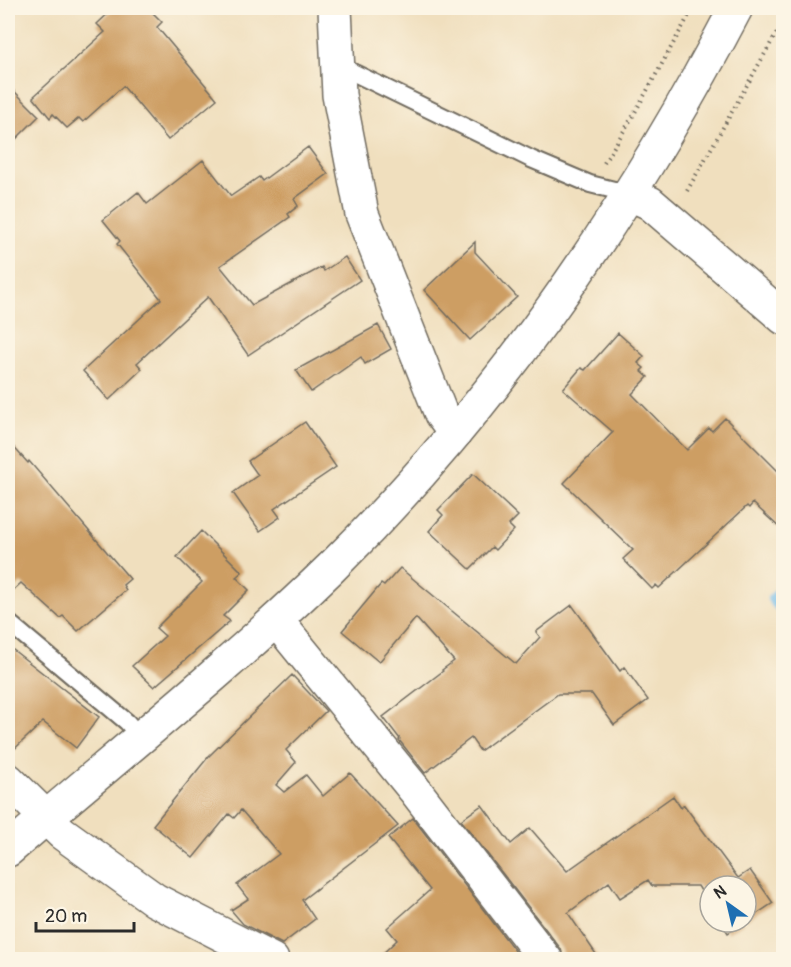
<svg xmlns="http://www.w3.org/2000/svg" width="791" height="967" font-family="Pangolin,sans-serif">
<rect width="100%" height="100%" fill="#fcf5e5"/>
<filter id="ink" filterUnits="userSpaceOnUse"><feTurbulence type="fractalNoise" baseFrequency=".0167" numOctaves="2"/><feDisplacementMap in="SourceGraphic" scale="12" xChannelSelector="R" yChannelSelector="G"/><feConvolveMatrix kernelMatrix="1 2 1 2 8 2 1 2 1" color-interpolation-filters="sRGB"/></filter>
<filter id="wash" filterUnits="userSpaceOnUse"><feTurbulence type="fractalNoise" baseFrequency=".008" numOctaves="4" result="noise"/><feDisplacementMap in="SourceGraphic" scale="24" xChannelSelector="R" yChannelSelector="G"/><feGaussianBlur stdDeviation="1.35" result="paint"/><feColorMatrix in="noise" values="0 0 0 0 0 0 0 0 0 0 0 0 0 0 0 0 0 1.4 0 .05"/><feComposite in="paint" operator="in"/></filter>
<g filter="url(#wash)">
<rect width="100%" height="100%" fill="#f0dfbe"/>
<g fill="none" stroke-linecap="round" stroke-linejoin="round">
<path stroke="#71bcea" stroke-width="10" d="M784,587L772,599L784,613"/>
</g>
<g id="blocks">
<path fill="#cd9e64" d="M114,8H148L162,22L157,27L217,99L168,140L123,86L83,122L79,118L67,128L53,114L50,118L33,97L105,32L97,24Z
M8,85L39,116L8,147Z
M308,147L328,174L294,199L298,206L288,214L290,217L220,266L252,305L322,267L324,271L345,257L360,280L248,355L208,297L137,363L142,369L109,400L83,371L161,299L117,244L120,241L103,220L138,192L147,204L203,160L231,196L259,177L262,181Z
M475,242V252L517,297L470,340L424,290Z
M378,325L391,349L365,364L361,357L311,392L296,370Z
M618,333L644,356L638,363L644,368L641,371L648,377L632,394L687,450L709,428L712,431L725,418L783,476V531L753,503L749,508L747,506L659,588L656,585L652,589L623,559L633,550L564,483L613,432L563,389L581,368L585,370Z
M305,422L336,467L274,509L280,517L260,531L233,493L258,475L248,461Z
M8,441L28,463L29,461L130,579L123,585L126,590L78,631L63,616L60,618L21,583L8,595Z
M473,474L518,516L509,525L514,530L495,550L492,547L470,569L429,531L443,515L438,510Z
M201,531L242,572L236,577L249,590L223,616L230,621L154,687L132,666L165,636L156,628L202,582L177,557Z
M400,568L516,664L540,637L536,632L572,605L620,671L624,667L648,700L614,725L592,694H558L480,751L471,738L425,773L399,740L400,739L383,717L443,671L442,670L454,661L416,618L379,662L342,631L381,584L384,586Z
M8,646L99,717L76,748L43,722L8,755Z
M292,675L326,711L286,750L296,762L276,785L284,792L306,775L323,796L350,773L398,826L302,900L315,919L282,944L243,924L231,910L248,899L237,885L279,854L241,810L234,818L229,814L193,858L153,825L209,756Z
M673,796L681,808L684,805L738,878L750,870L773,903L746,921V886H710V905L698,886H652L648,880L620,898L609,882L568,913L600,960H564L561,949L461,820L482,805L511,844L530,828L567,871Z
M413,818L522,960H376L397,940L387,928L430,890L388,838Z
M721,922H745L728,933Z"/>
</g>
</g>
<g filter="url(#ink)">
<use href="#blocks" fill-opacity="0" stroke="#706a5e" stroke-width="1.5"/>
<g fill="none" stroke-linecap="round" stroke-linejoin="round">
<defs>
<path id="service" d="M338,65L531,159L590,184L630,194
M8,622L127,722L141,738"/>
<path id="minor" d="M335,8L339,95L362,214L441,414L455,433
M630,194L650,203L784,318
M276,620L414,789L546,960
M8,780L62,833L155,900L272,960"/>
<path id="tertiary" d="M8,850C116,757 228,668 331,568C496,405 629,212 736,8"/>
</defs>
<use href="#service" stroke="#706a5e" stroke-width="20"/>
<use href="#minor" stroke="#706a5e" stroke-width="36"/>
<use href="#tertiary" stroke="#706a5e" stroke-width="36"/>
<path stroke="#706a5e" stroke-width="4" stroke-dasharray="1.5 4.5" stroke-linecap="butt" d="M604,163L633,116L693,8
M687,191L784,20"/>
<use href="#service" stroke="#fff" stroke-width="16"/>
<use href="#minor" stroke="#fff" stroke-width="33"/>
<use href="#tertiary" stroke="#fff" stroke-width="33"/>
</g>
</g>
<rect width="791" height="967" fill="none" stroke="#fcf5e5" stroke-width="30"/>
<g transform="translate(728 904) rotate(326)"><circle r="28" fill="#fcf5e5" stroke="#a8a49b" stroke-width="1.5"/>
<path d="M0-4.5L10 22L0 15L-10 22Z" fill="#1f6fb2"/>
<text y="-9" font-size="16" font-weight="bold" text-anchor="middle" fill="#2b2b2b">N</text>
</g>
<path d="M36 922v9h98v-9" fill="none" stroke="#2b2b2b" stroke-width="3"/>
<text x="45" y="922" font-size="18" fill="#2b2b2b" stroke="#fcf5e5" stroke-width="4.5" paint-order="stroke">20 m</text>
</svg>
